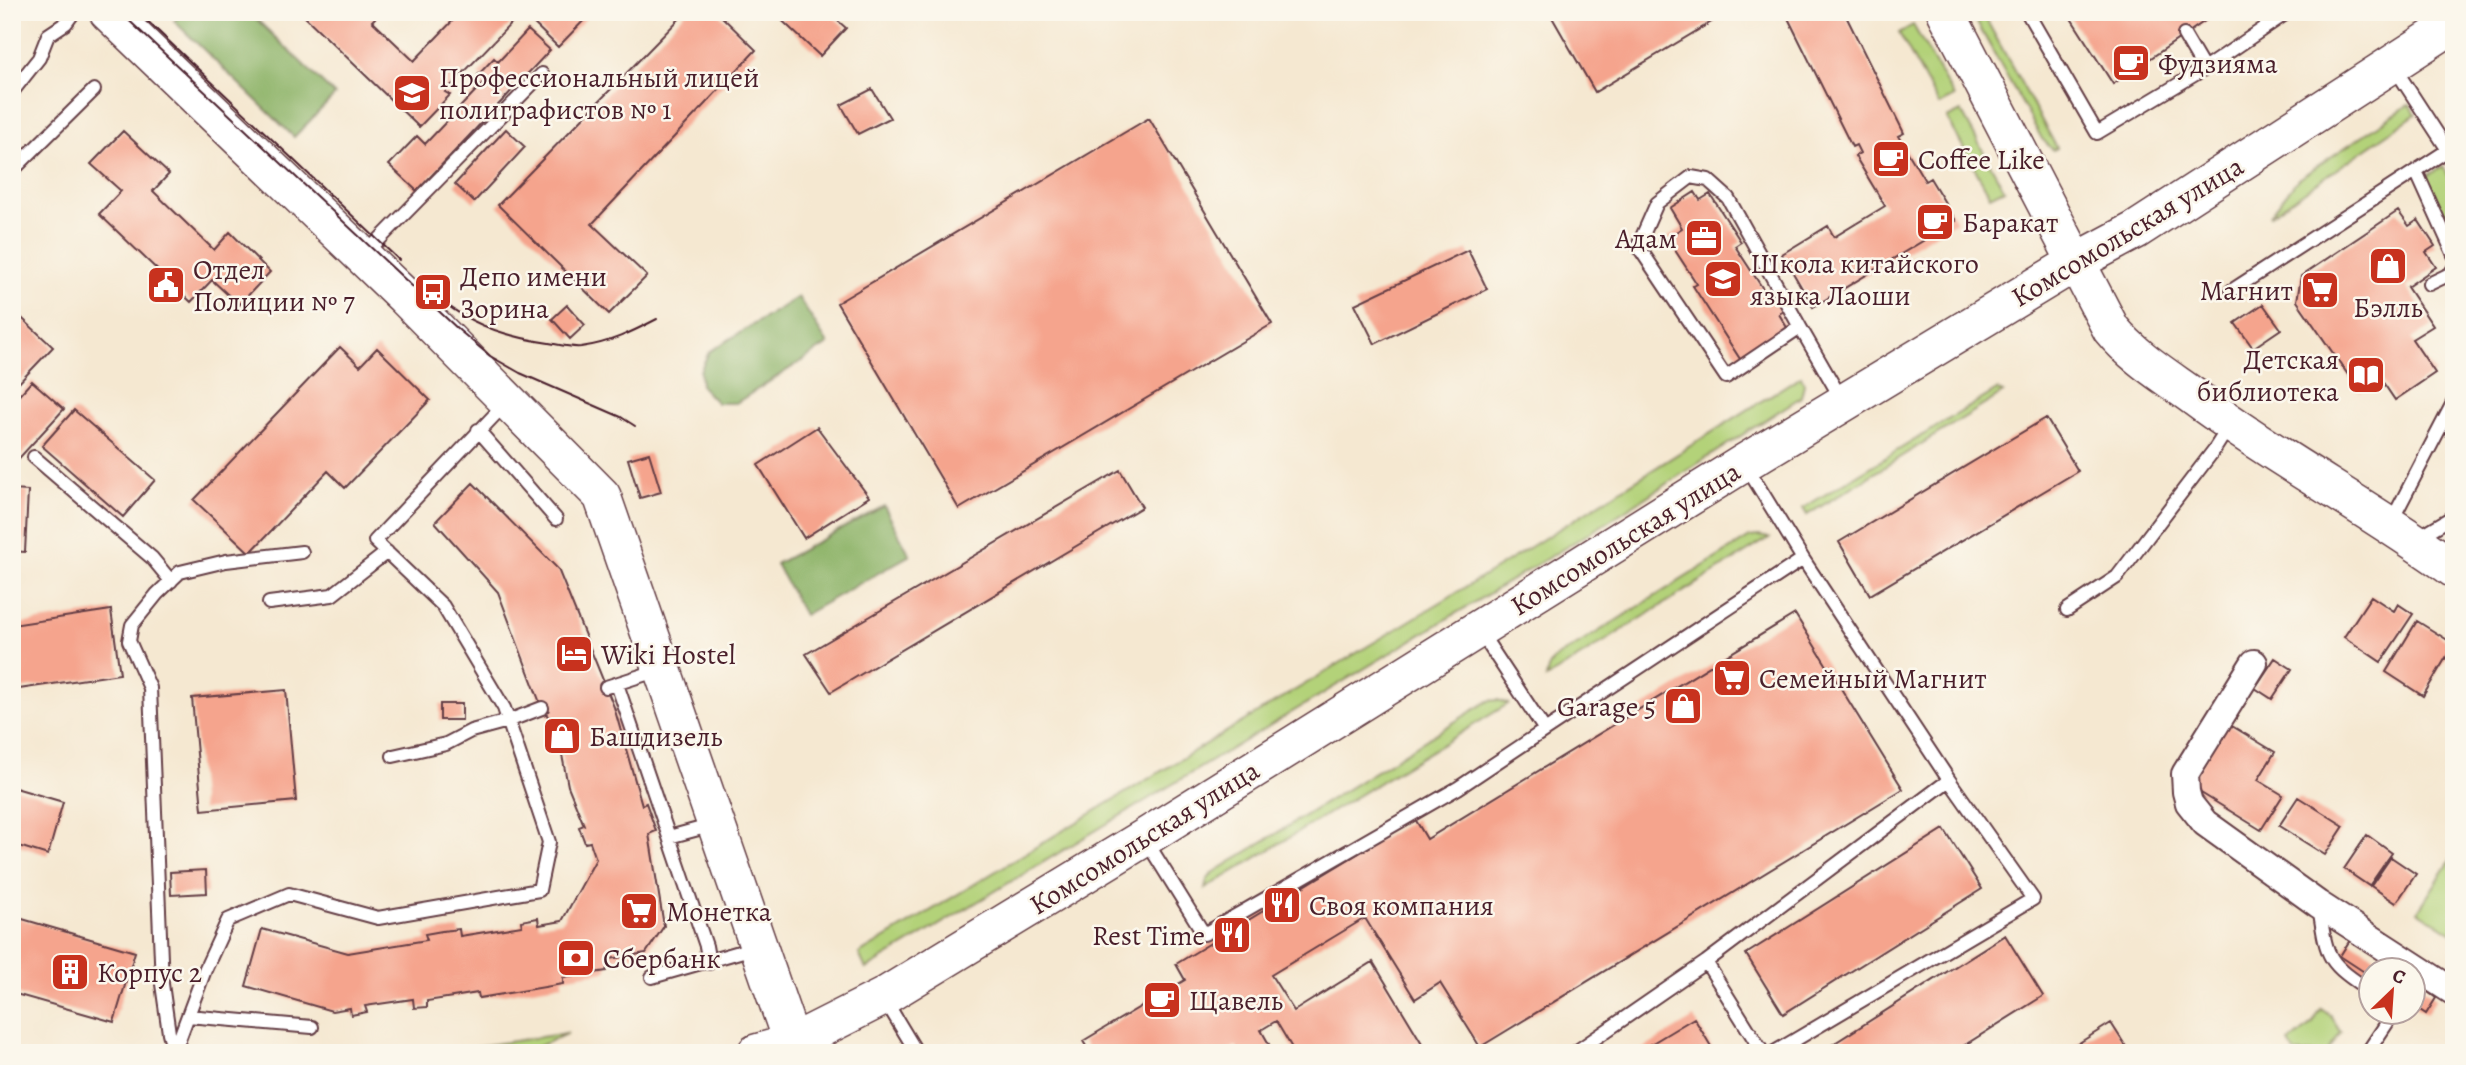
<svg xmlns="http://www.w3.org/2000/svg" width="2466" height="1065" font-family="Alegreya,serif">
<rect width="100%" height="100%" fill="#fbf7ec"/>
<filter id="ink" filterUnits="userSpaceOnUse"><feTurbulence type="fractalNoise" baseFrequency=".0143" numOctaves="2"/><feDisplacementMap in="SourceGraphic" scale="14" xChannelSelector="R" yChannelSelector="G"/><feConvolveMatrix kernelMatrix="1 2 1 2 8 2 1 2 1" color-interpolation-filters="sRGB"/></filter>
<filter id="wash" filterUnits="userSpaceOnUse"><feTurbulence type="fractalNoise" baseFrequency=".00686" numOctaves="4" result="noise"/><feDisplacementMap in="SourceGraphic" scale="28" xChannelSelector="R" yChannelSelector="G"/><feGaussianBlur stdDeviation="1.57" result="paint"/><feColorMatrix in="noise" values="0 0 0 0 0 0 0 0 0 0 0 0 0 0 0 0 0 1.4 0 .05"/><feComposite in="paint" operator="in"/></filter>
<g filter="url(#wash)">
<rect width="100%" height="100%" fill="#f5e8d1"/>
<path fill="#b3d279" stroke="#7e7852" stroke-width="2" d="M1971,12H1982L2057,148L2053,150L2042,139Z
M1913,25L1954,97L1939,105L1899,33Z
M2410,104L2416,114L2269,216L2298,179Z
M1961,111L2004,189L1990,196L1947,118Z
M2443,167L2454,188V232L2424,177Z
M1801,376L1804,384L1801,397L1601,526L866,969L859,954L1502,565Z
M1997,390L2003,393L1807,515L1803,508Z
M1759,536L1769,538L1546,678L1548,669L1553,660L1750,537Z
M1498,700L1508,704L1205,889L1207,880L1213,873L1488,701Z
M2454,855V934L2418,911Z
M2321,1009L2331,1016L2341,1032L2327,1053H2295L2289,1043L2313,1023Z
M568,1033L531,1050L512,1053H434Z"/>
<path fill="#8eb469" stroke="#6c6a4a" stroke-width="2" d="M182,12H249L335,95L294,137L174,21Z
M798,297L828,344L736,403H717L701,386L700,371L709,352Z
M884,506L910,555L804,615L776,564Z"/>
<g id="blocks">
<path fill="#f5a48d" d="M300,12H381L372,21L414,61L461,12H592L558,47L522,12L445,92L450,95L419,127Z
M686,12H717L756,50L592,224L647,276L609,314L498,205Z
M773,12H828L846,28L820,56Z
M1549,12H1728L1595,92Z
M1789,12H1844L1904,133L1898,136L1925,181L1930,178L1956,221L1813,307L1782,254L1828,226L1834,237L1885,206L1855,156L1860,153L1856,145L1852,147L1786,14Z
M2067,12H2218L2113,84Z
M528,30L550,50L417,191L389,165L417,136L425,144L485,81L478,75L494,58L498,62Z
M872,89L890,118L858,134L841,105Z
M1149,118L1272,324L959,509L837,303Z
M506,129L525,147L474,202L455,184Z
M123,131L169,174L153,191L214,250L230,232L270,272L239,305L212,280L191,302L99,214L121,191L91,164Z
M1695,192L1700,200L1710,194L1741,242L1735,246L1765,292L1769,288L1784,311L1779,314L1789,331L1742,362L1693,286L1697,284L1667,238L1682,228L1670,208Z
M2398,211L2409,226L2418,220L2435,246L2426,252L2436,267L2407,287L2433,326L2412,339L2435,373L2395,400L2380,378L2360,392L2297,301L2301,276Z
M1468,250L1487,289L1375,344L1355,304Z
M2263,304L2281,329L2253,348L2235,323Z
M567,305L585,325L570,339L552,319Z
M12,309L53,347L14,388L12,386Z
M340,347L360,366L377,348L430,400L345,488L328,471L250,553L194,500Z
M32,381L64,409L12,466V403Z
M74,410L155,480L123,517L42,446Z
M2046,418L2078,471L1870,595L1839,542Z
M817,427L869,497L804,538L758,465Z
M649,453L661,492L640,498L628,459Z
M1120,470L1142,507L831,692L806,654Z
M473,483L558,569L614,707L642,805L646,803L656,831L649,834L664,926L646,953L610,959L606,971L563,978V984L479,998L478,993L427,1001V1007L414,1008L413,999L365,1006L367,1012L351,1015L350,1008L332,1011L246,986L262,929L348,953L427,940L425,934L442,931L459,929L460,936L522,926L521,921L538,918L539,925L562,921L596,859L590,842L585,843L579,827L584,825L568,786L557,729L542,708L498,592L435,522Z
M12,490L28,491L25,552L12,551Z
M2371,596L2394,611L2398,604L2413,614L2381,662L2344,637Z
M111,610L120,674L12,690V625Z
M1795,614L1903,789L1480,1047L1440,983L1415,999L1365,918L1271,975L1294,1011L1373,962L1423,1045L1410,1053H1295L1276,1021L1261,1030L1274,1053H1241L1236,1046L1224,1053H1090L1083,1041L1185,980L1176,964L1415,819L1427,839Z
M2417,621L2454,644L2423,696L2386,672Z
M2275,658L2292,669L2272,699L2255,688Z
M286,690L296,801L202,810L192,698Z
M440,704H462V720H440Z
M2227,723L2275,752L2258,780L2283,795L2261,830L2188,785Z
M12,787L63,802L48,855L12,844Z
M2298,797L2344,826L2325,855L2279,826Z
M1944,829L1982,889L1783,1014L1746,954Z
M2367,835L2392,853L2369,886L2344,869Z
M2391,857L2416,874L2396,903L2371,886Z
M206,870L207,893L171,895L170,872Z
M12,916L135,952L114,1022L12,993Z
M2005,935L2043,996L1952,1053H1819Z
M2350,940L2396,970H2372V977L2340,956Z
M2414,982L2436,998L2426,1014L2414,1006Z
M1694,1018L1715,1053H1636Z
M2111,1023L2130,1053H2063Z"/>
</g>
</g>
<g filter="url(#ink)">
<use href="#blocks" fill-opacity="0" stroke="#643d44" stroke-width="2"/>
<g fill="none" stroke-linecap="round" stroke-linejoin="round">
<defs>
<path id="lane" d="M2027,12L2097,133L2204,69L2288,12
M2184,35L2204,69
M2394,67L2448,150L2452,147
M12,92L39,58L48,35L66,23L74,12
M12,171L94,90
M2416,171L2454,255
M366,253L542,74
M2429,284L2450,274L2454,268
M2231,291L2448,150L2454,159
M1800,327L1728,198L1708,180L1691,177L1657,203L1638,246L1726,377L1800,327L1842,400
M478,430L556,519
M34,457L152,558L171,581
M2391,522L2454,401
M2417,538L2454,516
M269,603L332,595L387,552
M2067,610L2117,577L2214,450L2230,425
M617,684L706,946L709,963
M606,687L659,670
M1545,730L1803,559L1746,466
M393,756L446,744L471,731L508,721L542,708
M669,837L713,825
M1145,839L1204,934L1458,788L1545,730L1481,633
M2319,906C2327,959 2326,962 2372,992
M1706,962L1763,1053
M652,977L757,947
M885,1000L917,1053
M188,1016L312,1027
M174,1051L169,1033L162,984L150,688L129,641L132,625L157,594L180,572L226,561L302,552
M174,1053L205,970L228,920L289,894L378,918L539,890L549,842L504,708L443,606L375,541L505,404
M1574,1053L1706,962L1949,780
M1773,1053L2033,899L1949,780L1803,559
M2367,1053L2387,1023L2390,1012"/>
<path id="street" d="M2254,663L2185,774L2186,792L2189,803L2205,823L2318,904L2454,992"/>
<path id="secondary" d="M108,12L404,296L602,496L792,1043
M1946,12L2111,329C2133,356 2162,374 2190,394C2274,457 2368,507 2454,569
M756,1053L792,1043L883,997L1144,838L1744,463L2078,261L2136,230L2454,24"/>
</defs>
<use href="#lane" stroke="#643d44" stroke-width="16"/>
<use href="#street" stroke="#643d44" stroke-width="30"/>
<use href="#secondary" stroke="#643d44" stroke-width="40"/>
<use href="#lane" stroke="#fff" stroke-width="12"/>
<use href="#street" stroke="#fff" stroke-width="26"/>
<use href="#secondary" stroke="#fff" stroke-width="37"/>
<path stroke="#4a1f2b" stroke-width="2" d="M120,12L460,331L490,356L520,373L621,417L635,426
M138,12L399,260
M437,296C467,325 508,337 549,343C560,345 571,348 581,347C610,343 632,332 657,319"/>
</g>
</g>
<defs>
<symbol id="cafe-square" viewBox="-11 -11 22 22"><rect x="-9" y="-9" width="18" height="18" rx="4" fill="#c8321e" stroke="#fbf7ec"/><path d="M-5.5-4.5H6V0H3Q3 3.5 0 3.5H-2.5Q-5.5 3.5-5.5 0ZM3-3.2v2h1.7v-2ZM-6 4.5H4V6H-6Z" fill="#fff"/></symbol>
<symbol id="university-square" viewBox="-11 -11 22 22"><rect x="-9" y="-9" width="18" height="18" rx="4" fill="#c8321e" stroke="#fbf7ec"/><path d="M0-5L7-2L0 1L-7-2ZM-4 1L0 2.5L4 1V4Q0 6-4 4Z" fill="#fff"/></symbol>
<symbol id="office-square" viewBox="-11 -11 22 22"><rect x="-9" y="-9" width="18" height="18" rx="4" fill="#c8321e" stroke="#fbf7ec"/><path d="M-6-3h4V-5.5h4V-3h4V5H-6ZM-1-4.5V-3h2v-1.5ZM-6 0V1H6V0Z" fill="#fff"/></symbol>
<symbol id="shop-square" viewBox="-11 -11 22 22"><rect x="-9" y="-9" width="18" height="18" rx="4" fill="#c8321e" stroke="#fbf7ec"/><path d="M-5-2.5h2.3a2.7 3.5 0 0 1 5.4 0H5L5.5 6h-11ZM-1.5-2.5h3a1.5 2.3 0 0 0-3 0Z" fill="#fff"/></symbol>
<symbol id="school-square" viewBox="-11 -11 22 22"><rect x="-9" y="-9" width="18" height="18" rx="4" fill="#c8321e" stroke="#fbf7ec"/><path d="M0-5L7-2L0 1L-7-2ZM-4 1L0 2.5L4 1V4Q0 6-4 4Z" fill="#fff"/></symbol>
<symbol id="civic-square" viewBox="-11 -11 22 22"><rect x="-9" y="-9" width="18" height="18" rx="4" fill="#c8321e" stroke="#fbf7ec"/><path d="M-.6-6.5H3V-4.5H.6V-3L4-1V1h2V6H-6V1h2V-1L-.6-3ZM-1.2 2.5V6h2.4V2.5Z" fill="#fff"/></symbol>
<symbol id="supermarket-square" viewBox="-11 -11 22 22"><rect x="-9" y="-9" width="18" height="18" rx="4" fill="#c8321e" stroke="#fbf7ec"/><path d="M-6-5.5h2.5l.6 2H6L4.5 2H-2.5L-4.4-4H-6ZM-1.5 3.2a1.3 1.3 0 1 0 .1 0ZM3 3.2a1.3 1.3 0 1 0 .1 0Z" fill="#fff"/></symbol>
<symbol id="bus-square" viewBox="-11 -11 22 22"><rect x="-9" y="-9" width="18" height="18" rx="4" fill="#c8321e" stroke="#fbf7ec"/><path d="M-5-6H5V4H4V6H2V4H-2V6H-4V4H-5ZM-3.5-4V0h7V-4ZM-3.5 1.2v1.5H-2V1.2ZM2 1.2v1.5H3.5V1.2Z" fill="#fff"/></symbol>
<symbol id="library-square" viewBox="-11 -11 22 22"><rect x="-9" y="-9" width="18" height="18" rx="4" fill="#c8321e" stroke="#fbf7ec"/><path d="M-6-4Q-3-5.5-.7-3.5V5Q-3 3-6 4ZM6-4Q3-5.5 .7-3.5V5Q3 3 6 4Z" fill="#fff"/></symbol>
<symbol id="hotel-square" viewBox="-11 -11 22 22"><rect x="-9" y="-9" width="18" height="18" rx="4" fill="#c8321e" stroke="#fbf7ec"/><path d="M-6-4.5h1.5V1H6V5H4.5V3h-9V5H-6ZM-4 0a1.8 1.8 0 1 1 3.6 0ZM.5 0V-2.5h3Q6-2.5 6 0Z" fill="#fff"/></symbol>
<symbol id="restaurant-square" viewBox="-11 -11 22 22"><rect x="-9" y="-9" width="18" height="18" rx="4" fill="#c8321e" stroke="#fbf7ec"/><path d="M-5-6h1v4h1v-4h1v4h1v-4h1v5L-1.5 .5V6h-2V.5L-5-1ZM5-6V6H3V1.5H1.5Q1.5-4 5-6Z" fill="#fff"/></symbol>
<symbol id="bank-square" viewBox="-11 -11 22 22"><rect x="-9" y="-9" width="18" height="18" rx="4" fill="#c8321e" stroke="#fbf7ec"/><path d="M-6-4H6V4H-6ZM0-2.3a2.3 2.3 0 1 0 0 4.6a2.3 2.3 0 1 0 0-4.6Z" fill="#fff"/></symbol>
<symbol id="building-square" viewBox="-11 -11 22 22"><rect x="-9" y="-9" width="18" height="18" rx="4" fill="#c8321e" stroke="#fbf7ec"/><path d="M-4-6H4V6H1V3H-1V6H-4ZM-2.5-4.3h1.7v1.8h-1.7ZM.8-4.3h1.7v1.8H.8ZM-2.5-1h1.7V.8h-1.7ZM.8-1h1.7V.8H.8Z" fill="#fff"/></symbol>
</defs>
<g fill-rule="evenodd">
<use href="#cafe-square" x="2109" y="41" width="44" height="44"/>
<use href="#university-square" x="390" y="71" width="44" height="44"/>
<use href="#cafe-square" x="1869" y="137" width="44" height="44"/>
<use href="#cafe-square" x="1913" y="200" width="44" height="44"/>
<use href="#office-square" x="1682" y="216" width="44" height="44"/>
<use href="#shop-square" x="2366" y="244" width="44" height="44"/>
<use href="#school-square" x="1701" y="257" width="44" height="44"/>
<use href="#civic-square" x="144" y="263" width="44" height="44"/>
<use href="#supermarket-square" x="2298" y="268" width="44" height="44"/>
<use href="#bus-square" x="411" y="270" width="44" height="44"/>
<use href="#library-square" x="2344" y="353" width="44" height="44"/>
<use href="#hotel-square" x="552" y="632" width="44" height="44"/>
<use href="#supermarket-square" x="1710" y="656" width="44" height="44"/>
<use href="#shop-square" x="1661" y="684" width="44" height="44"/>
<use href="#shop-square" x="540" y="714" width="44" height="44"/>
<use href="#restaurant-square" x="1260" y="883" width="44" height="44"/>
<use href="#supermarket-square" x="617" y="889" width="44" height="44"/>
<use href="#restaurant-square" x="1210" y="913" width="44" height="44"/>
<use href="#bank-square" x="554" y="936" width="44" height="44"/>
<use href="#building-square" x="48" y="950" width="44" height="44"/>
<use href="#cafe-square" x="1140" y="978" width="44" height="44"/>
</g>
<g text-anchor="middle" stroke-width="5" stroke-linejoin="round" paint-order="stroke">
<g font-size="28" fill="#4a1f2b" stroke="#fbf7ec" text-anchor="start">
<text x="2158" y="73">Фудзияма</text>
<text x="439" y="87">Профессиональный лицей<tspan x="439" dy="32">полиграфистов № 1</tspan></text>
<text x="1918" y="169">Coffee Like</text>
<text x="1962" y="232">Баракат</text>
<text x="1677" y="248" text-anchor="end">Адам</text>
<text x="1750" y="273">Школа китайского<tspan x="1750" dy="32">языка Лаоши</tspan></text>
<text x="193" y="279">Отдел<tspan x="193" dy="32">Полиции № 7</tspan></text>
<text x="460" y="286">Депо имени<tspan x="460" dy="32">Зорина</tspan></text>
<text x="2293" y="300" text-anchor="end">Магнит</text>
<text x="2388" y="317" text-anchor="middle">Бэлль</text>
<text x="2339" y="369" text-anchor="end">Детская<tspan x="2339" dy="32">библиотека</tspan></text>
<text x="601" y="664">Wiki Hostel</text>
<text x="1759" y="688">Семейный Магнит</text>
<text x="1656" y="716" text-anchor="end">Garage 5</text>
<text x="589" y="746">Башдизель</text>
<text x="1309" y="915">Своя компания</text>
<text x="666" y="921">Монетка</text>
<text x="1205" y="945" text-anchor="end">Rest Time</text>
<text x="603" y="968">Сбербанк</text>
<text x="97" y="982">Корпус 2</text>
<text x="1189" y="1010">Щавель</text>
</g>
<g font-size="28" fill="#4a1f2b" stroke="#fbf7ec">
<text transform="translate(2127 231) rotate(-31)" y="10">Комсомольская улица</text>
<text transform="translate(1625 538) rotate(-32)" y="10">Комсомольская улица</text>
<text transform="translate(1144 837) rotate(-32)" y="10">Комсомольская улица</text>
</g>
</g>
<rect width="2466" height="1065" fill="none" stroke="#fbf7ec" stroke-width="42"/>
<g transform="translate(2392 991) rotate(25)"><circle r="33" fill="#fbf7ec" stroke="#b4a19f" stroke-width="2"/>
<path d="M0-5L12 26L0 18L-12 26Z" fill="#c8321e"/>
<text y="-10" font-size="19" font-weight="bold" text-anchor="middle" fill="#4a1f2b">С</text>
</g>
</svg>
